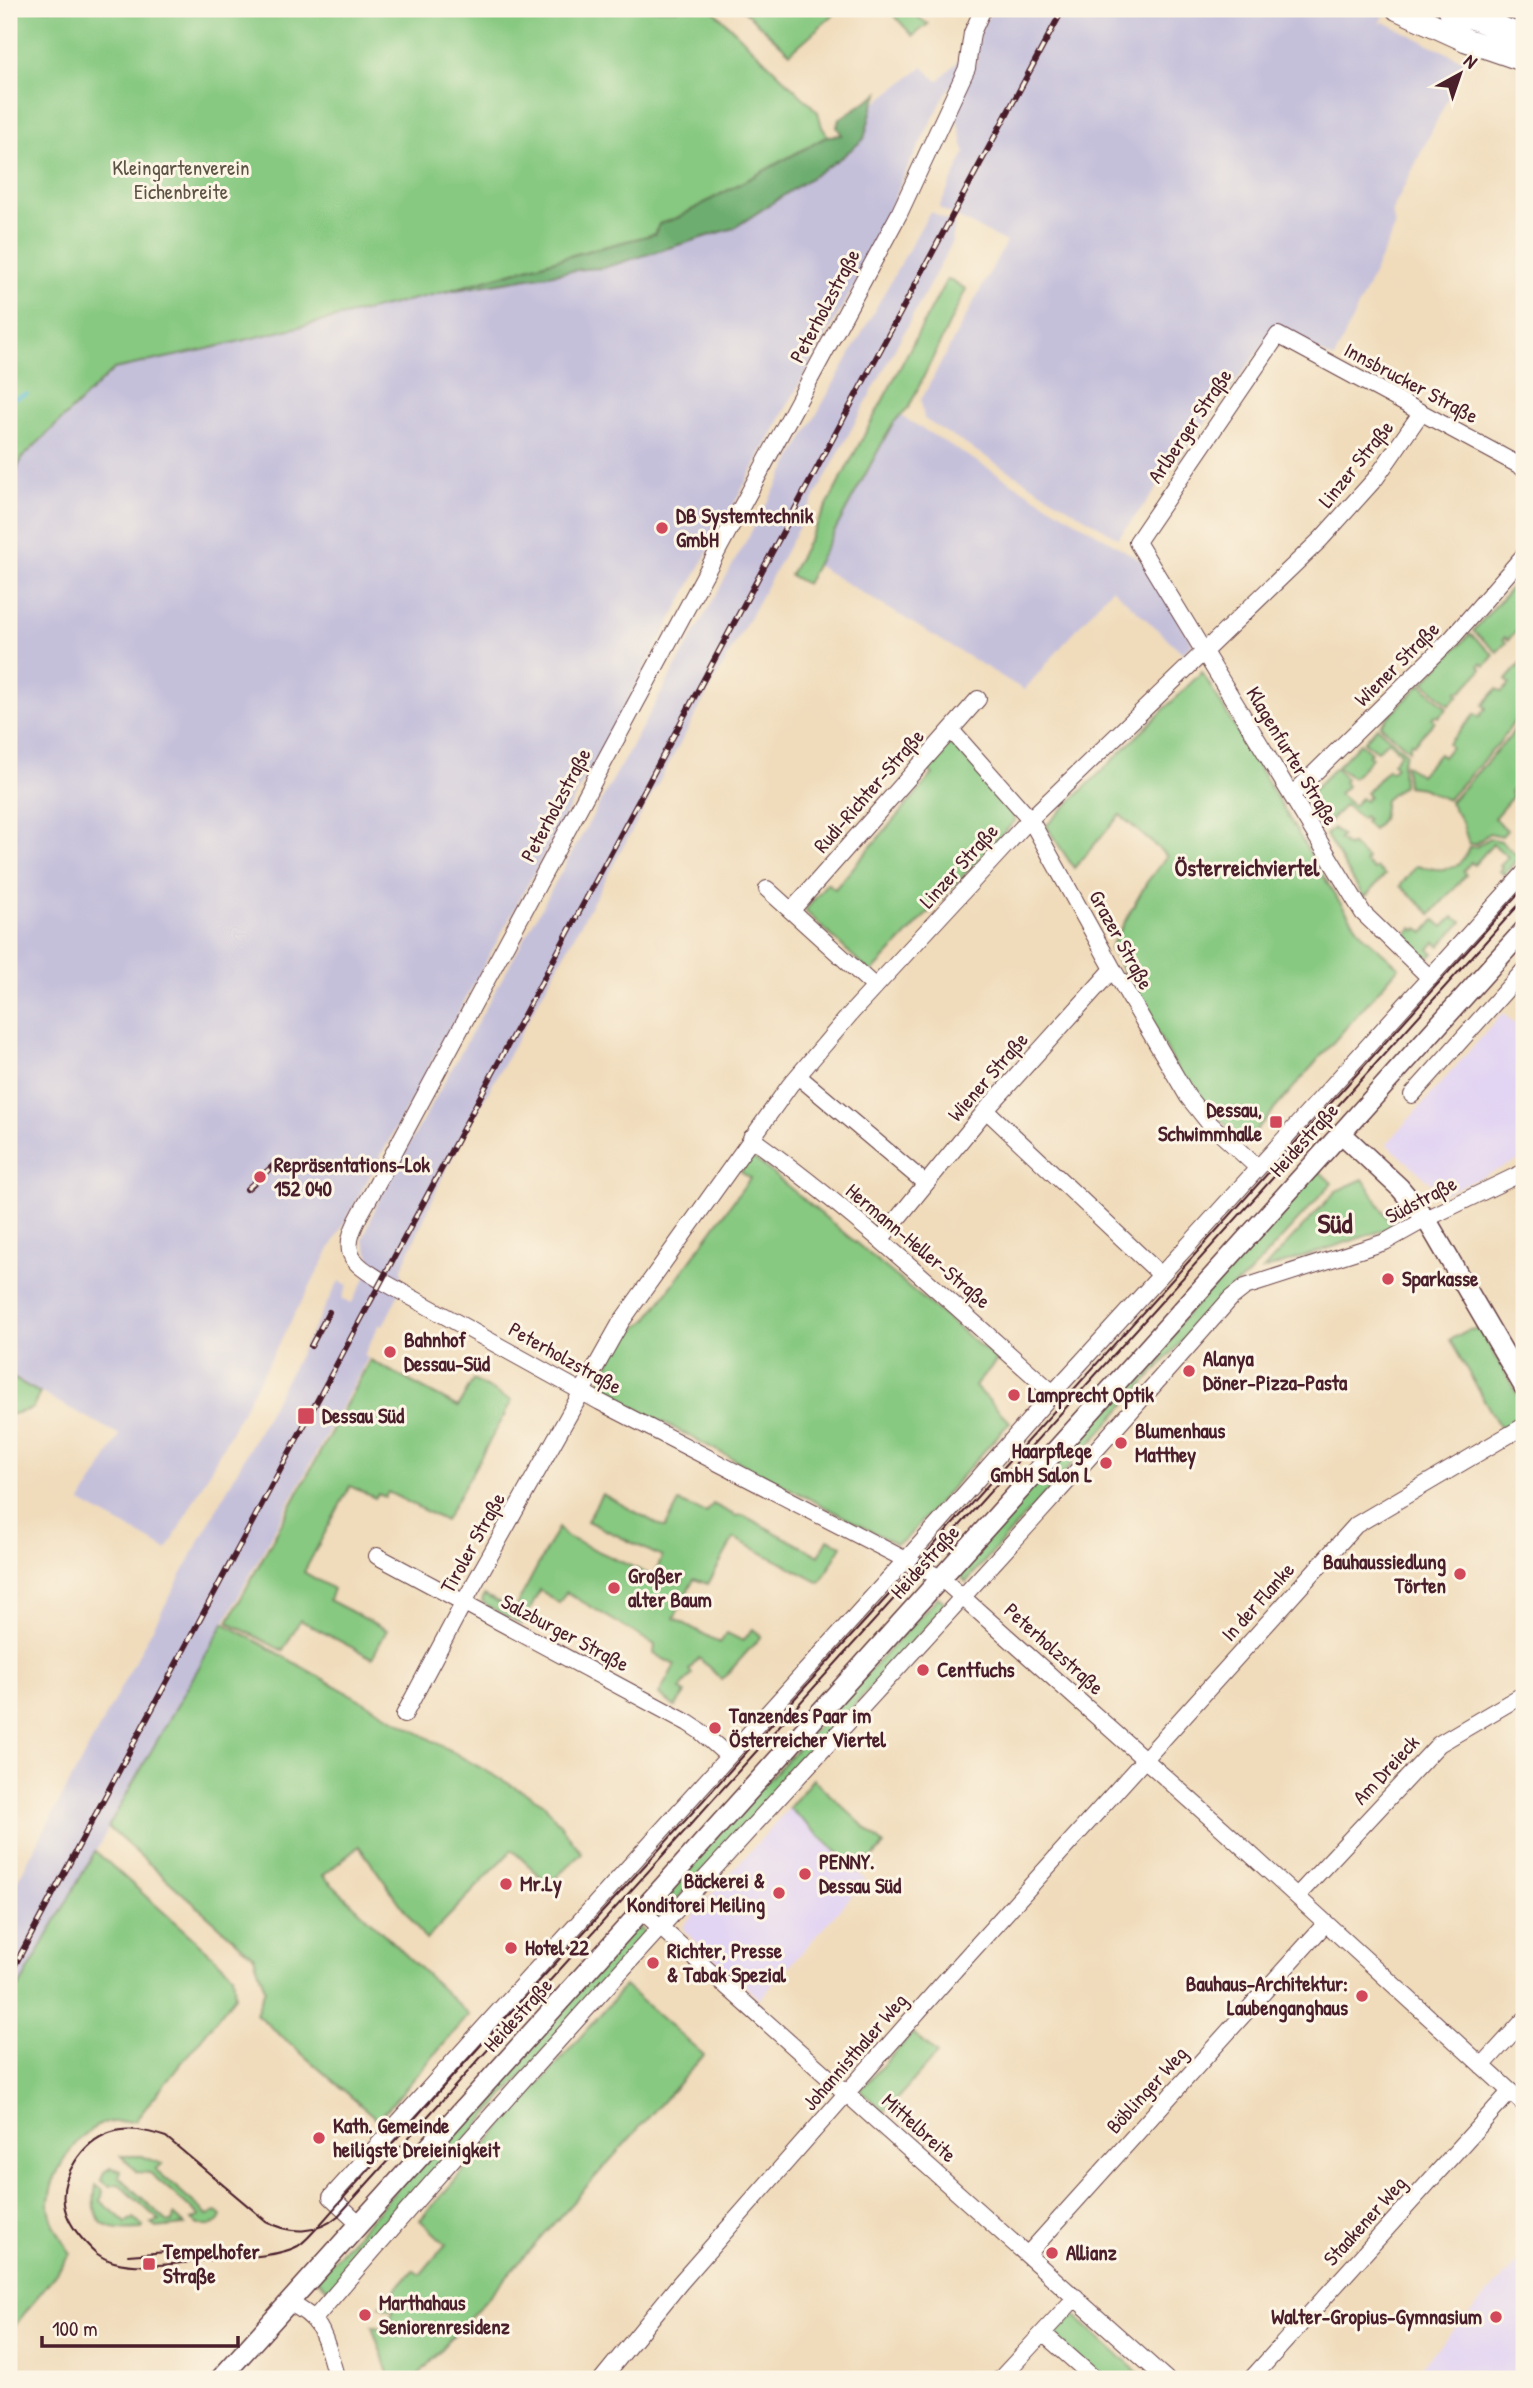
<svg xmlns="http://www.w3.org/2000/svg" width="1533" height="2388" font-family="'Patrick Hand',sans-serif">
<rect width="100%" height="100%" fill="#fcf5e5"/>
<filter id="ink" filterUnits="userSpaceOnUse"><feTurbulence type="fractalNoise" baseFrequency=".0143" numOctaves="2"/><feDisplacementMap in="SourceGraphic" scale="14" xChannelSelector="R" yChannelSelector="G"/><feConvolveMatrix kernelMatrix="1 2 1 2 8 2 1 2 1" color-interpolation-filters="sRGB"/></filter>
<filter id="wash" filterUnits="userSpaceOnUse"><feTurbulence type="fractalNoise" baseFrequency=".00686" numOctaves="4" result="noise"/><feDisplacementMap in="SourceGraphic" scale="28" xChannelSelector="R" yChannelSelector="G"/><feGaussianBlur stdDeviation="1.57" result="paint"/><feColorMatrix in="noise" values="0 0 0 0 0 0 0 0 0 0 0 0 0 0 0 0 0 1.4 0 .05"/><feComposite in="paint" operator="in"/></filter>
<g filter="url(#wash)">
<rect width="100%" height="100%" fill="#f0dcbb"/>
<path fill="#e2d4f3" d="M1503,1013L1524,1033V1158L1443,1194L1387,1144Z
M789,1808L866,1880L760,1999L684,1931V1925Z
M1524,2255V2379H1409Z"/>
<path fill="#c5c0da" d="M993,9H1387L1379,24L1384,22L1466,62L1392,211L1395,227L1334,359L1275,329L1152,495L1118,538L924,419L921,400L1006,242L939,208L965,153L955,110L979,55L961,73L947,91L904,175L870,258L786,408L167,1550L81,1502L120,1435L9,1376V484L23,457L113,369L203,350L444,292L584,269L603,268L734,228L842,157L863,139L873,105L923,67L938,81L978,42L983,24Z
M930,211L955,225L952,243L781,560L447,1167L402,1268V1287L383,1326L379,1325L364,1355L368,1358L224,1623L9,2005V1896L339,1281L348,1285L342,1298L351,1304L373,1265L363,1239L379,1199Z
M898,414L1142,561L1193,644L1183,653L1112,588L1024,690L816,565Z"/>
<path fill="#87c981" stroke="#687456" stroke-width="2" d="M9,9H712L818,112L822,127L828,136L677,218L659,224L655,234L580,253L444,292L203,350L114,369L23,457L9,484Z
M742,9H840L790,53Z
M888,9H924L918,17L928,24L913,36Z
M947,279L966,289L909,407L893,423L806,584L790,575Z
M1511,588L1524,600V622L1508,640L1505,637L1503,639L1506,643L1497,652L1473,631Z
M1470,634L1494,655L1485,666L1481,663L1479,666L1482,669L1461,692L1458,690L1456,692L1459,695L1449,705L1424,682Z
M1524,659V707L1501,741L1447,800L1422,788L1407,786L1405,764L1420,775L1439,754L1443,757L1451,747L1448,744L1475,714L1479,717L1486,708L1483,705L1497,689L1502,692L1510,684L1506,680Z
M1202,672L1336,897L1363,935L1399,967L1245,1143L1189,1090L1110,948L1147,882L1167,856L1120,815L1074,868L1046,826Z
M1421,684L1447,708L1438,717L1435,715L1432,718L1435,721L1414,744L1411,742L1409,750L1380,725Z
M1524,714V783L1522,786L1518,783L1510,792L1513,796L1494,818L1507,830L1502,836L1489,833L1476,844H1469L1462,822L1450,802L1509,738Z
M1377,727L1406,753L1402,763L1403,785L1385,800L1382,819L1373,830L1365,822L1367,819L1364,816L1362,819L1345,805L1322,829L1316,820L1321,815L1316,808L1312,811L1307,801L1308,795L1335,768L1346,779L1344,782L1347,786L1339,794L1353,806L1361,798L1365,801L1369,796L1366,793L1388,769L1391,772L1396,767L1393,763L1401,753L1388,741L1377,751L1364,742Z
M952,743L1014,814L1015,821L871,973L805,911L827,883L835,889L933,774L926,768L942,749Z
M1360,743L1371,752L1368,755L1372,758L1353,778L1337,767Z
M1333,828L1342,836L1339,839L1348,847L1351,844L1367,859L1365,862L1374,870L1377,868L1385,875L1364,898L1326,835Z
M1489,838L1501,841L1519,857L1504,875L1500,871L1503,868L1500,866L1508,857L1493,844L1474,865L1471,862L1463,871L1466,875L1431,914L1400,886L1416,866C1440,871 1460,874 1469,847H1476Z
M1453,917L1462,922L1440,946L1435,942L1429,949L1434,953L1429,958L1423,957L1403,939L1412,928L1415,931L1418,928L1424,933L1435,920L1443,927Z
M750,1159H755L997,1360L975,1386L1010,1422L905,1540L896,1544L599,1389V1382L621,1340L647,1320L750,1178L741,1172Z
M1318,1170L1332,1183L1247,1276L1228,1290L966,1582L955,1570Z
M1363,1179L1393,1227L1263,1270L1336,1191Z
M1480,1329L1524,1406L1522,1419L1502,1431L1450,1340L1468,1330Z
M370,1360L458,1407L473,1380L512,1401L445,1521L388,1492L385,1497L378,1494L375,1498L350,1486L304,1572L333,1589L329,1600L387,1630L372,1658L300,1620L283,1651L228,1622Z
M9,1376L40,1393L32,1409L9,1415Z
M602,1494L665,1528L679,1502L706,1513L713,1504L736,1516L743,1515L819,1556L828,1539L842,1546L820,1583L734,1538L708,1584L694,1579L674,1618L720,1643L727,1633L743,1641L753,1629L761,1636L722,1680L699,1658L689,1670L692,1674L680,1689L685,1693L675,1707L659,1694L675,1665L654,1654L655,1645L566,1592L559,1603L540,1590L522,1625L490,1608L482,1601L484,1595L514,1610L558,1528L565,1536L654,1577L662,1557L587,1521Z
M938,1597L947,1604L658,1920L647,1910Z
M224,1623L543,1803L582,1853L549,1884L512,1850L426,1940L359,1846L323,1876L469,2015L378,2120L256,2014L265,1989L254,1957L108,1827Z
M813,1779L884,1845L859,1872L789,1808Z
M95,1851L233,1974L235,1996L135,2121C125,2122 111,2121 102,2124C75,2134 50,2175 49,2204C49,2221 62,2239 71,2254L9,2333V2005Z
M634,1923L647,1934L331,2293L317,2279Z
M625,1986L704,2055L415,2379H390L372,2326L388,2330L393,2310L380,2306L413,2270L420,2275L446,2244L420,2220Z
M913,2033L937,2054L885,2112L860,2090Z
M121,2156H142L162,2164L155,2169L208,2215L217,2212L222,2216C219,2227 207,2225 198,2225L192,2220L200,2216L150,2173L137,2172Z
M110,2168L121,2170L119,2177L168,2222H172L174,2215L185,2225L156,2228L151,2224L160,2221L119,2184L109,2186L101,2180L104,2172Z
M96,2185L103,2191L101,2201L126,2223L134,2219L143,2227L142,2229C105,2231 89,2227 96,2185Z
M1073,2314L1145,2379H1101L1053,2336Z"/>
<path fill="#6dad6f" stroke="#5c664d" stroke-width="2" d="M879,93L873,105L864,139L842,157L734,228L603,268L584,269L444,292L580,253L655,234L659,224L677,218L828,136L842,135L837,127L839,119Z"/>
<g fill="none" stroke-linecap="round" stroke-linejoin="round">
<path stroke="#56b9d5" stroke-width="3.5" d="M9,400L27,394"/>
</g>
</g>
<g filter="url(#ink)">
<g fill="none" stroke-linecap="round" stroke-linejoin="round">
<defs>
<path id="minor" d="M983,9L972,33L967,68L899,214L371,1195C362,1212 339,1243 355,1261C362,1270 373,1275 382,1281L600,1402L941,1578L1223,1829L1524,2104
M951,730L1030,819L1113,969L1188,1097L1208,1122L1258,1168
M1292,795L1452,638L1524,555
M767,889L875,987
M791,911L978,699
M1430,978L1363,913L1137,542L1278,335L1524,468
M798,1076L925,1183
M1412,1095L1524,970
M986,1110L1161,1275
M751,1138C859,1215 954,1306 1053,1393
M880,1240L986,1110L1113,969
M377,1556L688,1723L700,1731L728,1756
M404,1715L464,1602L621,1322L790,1085L852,1012L1030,819L1321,539L1376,478L1421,413
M1297,1896L1439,1744L1524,1694
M642,1911L1166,2379
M1482,2066L1524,2020
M360,2224L331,2197L939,1523L1053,1393L1203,1229L1524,873
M1028,2254L1326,1923
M289,2303C327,2320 325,2343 337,2379
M315,2318C611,1970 930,1641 1231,1298L1245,1287L1385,1242L1426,1219L1524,1172
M1044,2334L1095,2379
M602,2379L680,2283L952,1973L1356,1525L1524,1426
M1000,2379L1076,2297
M1251,2379L1510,2092"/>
<path id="tertiary" d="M1341,1133L1400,1188L1426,1219L1524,1387
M220,2379L1524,930"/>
<path id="primary" d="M1398,9L1466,40L1524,60
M1450,9L1524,37"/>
</defs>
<use href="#minor" stroke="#633b41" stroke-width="18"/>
<use href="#tertiary" stroke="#633b41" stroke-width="22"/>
<use href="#primary" stroke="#633b41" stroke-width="25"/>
<use href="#minor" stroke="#fff" stroke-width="16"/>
<use href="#tertiary" stroke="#fff" stroke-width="19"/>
<use href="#primary" stroke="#fff" stroke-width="23"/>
<path stroke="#4a1f2b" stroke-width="2" d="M1524,888L899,1584C814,1676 731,1770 647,1863C537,1984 425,2105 317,2228C311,2234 306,2241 298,2246C278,2257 237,2258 214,2260C183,2262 144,2270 114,2262C100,2258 93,2251 84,2241C75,2231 66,2218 64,2204C60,2176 83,2142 109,2133C129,2126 147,2131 166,2137L266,2221C290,2234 316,2235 338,2216L1524,899
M128,2255L180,2251"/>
<defs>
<path id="rail" d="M247,1189L274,1165
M311,1346L329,1312
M9,1976L1063,9"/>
</defs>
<use href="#rail" stroke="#4a1f2b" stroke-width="6"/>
<use href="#rail" stroke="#fcf5e5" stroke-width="3.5" stroke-dasharray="10" stroke-linecap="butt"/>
</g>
</g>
<g fill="#d1495b" stroke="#fcf5e5" stroke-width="2.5">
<circle cx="662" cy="528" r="7"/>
<rect x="1269" y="1115" width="14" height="14" rx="3.5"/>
<circle cx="260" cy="1177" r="7"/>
<circle cx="1388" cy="1279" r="7"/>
<circle cx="390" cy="1352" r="7"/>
<circle cx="1189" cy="1371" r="7"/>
<circle cx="1014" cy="1395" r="7"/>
<rect x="297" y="1407" width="18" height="18" rx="3.5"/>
<circle cx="1121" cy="1443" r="7"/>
<circle cx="1106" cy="1463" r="7"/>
<circle cx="1460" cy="1574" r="7"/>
<circle cx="614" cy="1588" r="7"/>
<circle cx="923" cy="1670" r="7"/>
<circle cx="715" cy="1728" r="7"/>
<circle cx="805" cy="1874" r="7"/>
<circle cx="506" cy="1884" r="7"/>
<circle cx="779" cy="1893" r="7"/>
<circle cx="511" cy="1948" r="7"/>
<circle cx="653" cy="1963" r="7"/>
<circle cx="1362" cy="1996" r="7"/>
<circle cx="319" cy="2138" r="7"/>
<circle cx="1052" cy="2253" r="7"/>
<rect x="142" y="2257" width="14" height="14" rx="3.5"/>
<circle cx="365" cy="2315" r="7"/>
<circle cx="1496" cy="2317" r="7"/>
</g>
<g text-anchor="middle" stroke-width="6" stroke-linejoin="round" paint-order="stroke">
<g font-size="21" fill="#5c5245" stroke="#fcf5e5">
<text x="181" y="175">Kleingartenverein<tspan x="181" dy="24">Eichenbreite</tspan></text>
</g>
<g font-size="21" fill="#4a1f2b" stroke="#fcf5e5">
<text transform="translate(825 306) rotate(-62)" y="7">Peterholzstraße</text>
<text transform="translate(1411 383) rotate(28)" y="7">Innsbrucker Straße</text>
<text transform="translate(1190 426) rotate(-56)" y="7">Arlberger Straße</text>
<text transform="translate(1356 464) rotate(-51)" y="7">Linzer Straße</text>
<text transform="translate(1397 664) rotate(-45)" y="7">Wiener Straße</text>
<text transform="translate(1292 756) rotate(59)" y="7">Klagenfurter Straße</text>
<text transform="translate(869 791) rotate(-49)" y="7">Rudi-Richter-Straße</text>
<text transform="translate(556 805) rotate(-62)" y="7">Peterholzstraße</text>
<text transform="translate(959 866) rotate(-48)" y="7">Linzer Straße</text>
<text transform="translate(1121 940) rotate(61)" y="7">Grazer Straße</text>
<text transform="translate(988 1077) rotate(-49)" y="7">Wiener Straße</text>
<text transform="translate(1304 1140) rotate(-48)" y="7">Heidestraße</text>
<text transform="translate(1421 1200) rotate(-28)" y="7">Südstraße</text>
<text transform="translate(918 1246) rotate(40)" y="7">Hermann-Heller-Straße</text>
<text transform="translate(565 1358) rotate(29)" y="7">Peterholzstraße</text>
<text transform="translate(473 1543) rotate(-61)" y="7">Tiroler Straße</text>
<text transform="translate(925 1562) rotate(-48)" y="7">Heidestraße</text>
<text transform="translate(1258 1602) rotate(-48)" y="7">In der Flanke</text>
<text transform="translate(565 1633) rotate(28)" y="7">Salzburger Straße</text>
<text transform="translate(1054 1649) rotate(42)" y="7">Peterholzstraße</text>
<text transform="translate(1386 1770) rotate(-47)" y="7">Am Dreieck</text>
<text transform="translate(518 2015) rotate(-48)" y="7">Heidestraße</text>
<text transform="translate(855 2052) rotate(-49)" y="7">Johannisthaler Weg</text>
<text transform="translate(1147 2090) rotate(-48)" y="7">Böblinger Weg</text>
<text transform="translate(919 2128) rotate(42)" y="7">Mittelbreite</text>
<text transform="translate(1365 2221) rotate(-48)" y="7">Staakener Weg</text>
</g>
<g font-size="21" font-weight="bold" fill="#4a1f2b" stroke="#fcf5e5" text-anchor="start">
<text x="676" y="523">DB Systemtechnik<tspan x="676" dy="24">GmbH</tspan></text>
<text x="1262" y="1117" text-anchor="end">Dessau,<tspan x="1262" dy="24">Schwimmhalle</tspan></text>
<text x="274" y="1172">Repräsentations-Lok<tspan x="274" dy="24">152 040</tspan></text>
<text x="1402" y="1286">Sparkasse</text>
<text x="404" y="1347">Bahnhof<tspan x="404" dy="24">Dessau-Süd</tspan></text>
<text x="1203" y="1366">Alanya<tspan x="1203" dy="24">Döner-Pizza-Pasta</tspan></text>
<text x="1028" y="1402">Lamprecht Optik</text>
<text x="322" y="1423">Dessau Süd</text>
<text x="1135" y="1438">Blumenhaus<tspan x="1135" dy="24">Matthey</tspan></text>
<text x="1092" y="1458" text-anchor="end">Haarpflege<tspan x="1092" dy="24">GmbH Salon L</tspan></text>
<text x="1446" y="1569" text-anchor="end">Bauhaussiedlung<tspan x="1446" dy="24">Törten</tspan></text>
<text x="628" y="1583">Großer<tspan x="628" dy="24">alter Baum</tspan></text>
<text x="937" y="1677">Centfuchs</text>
<text x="729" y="1723">Tanzendes Paar im<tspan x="729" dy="24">Österreicher Viertel</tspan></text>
<text x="819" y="1869">PENNY.<tspan x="819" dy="24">Dessau Süd</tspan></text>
<text x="765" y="1888" text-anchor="end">Bäckerei &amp;<tspan x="765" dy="24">Konditorei Meiling</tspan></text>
<text x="520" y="1891">Mr.Ly</text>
<text x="525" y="1955">Hotel 22</text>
<text x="667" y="1958">Richter, Presse<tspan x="667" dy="24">&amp; Tabak Spezial</tspan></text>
<text x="1348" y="1991" text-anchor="end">Bauhaus-Architektur:<tspan x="1348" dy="24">Laubenganghaus</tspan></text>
<text x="333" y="2133">Kath. Gemeinde<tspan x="333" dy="24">heiligste Dreieinigkeit</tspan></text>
<text x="163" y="2259">Tempelhofer<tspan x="163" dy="24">Straße</tspan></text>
<text x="1066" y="2260">Allianz</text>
<text x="379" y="2310">Marthahaus<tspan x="379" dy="24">Seniorenresidenz</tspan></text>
<text x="1482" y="2324" text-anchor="end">Walter-Gropius-Gymnasium</text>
</g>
<g font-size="23" font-weight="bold" fill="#4a1f2b" stroke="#fcf5e5">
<text x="1247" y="876">Österreichviertel</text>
</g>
<g font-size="28" font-weight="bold" fill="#4a1f2b" stroke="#fcf5e5">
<text x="1335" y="1233">Süd</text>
</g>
</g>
<rect width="1533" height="2388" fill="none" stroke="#fcf5e5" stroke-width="35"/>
<g transform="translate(1460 74) rotate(40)" stroke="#fcf5e5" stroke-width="5" paint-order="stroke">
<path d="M0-5L12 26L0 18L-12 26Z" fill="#4a1f2b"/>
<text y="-10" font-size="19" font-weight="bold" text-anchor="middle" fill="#4a1f2b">N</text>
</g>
<path d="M42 2336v10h196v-10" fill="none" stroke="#4a1f2b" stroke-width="3.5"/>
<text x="52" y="2336" font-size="21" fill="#4a1f2b" stroke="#fcf5e5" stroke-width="5" paint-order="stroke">100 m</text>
</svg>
